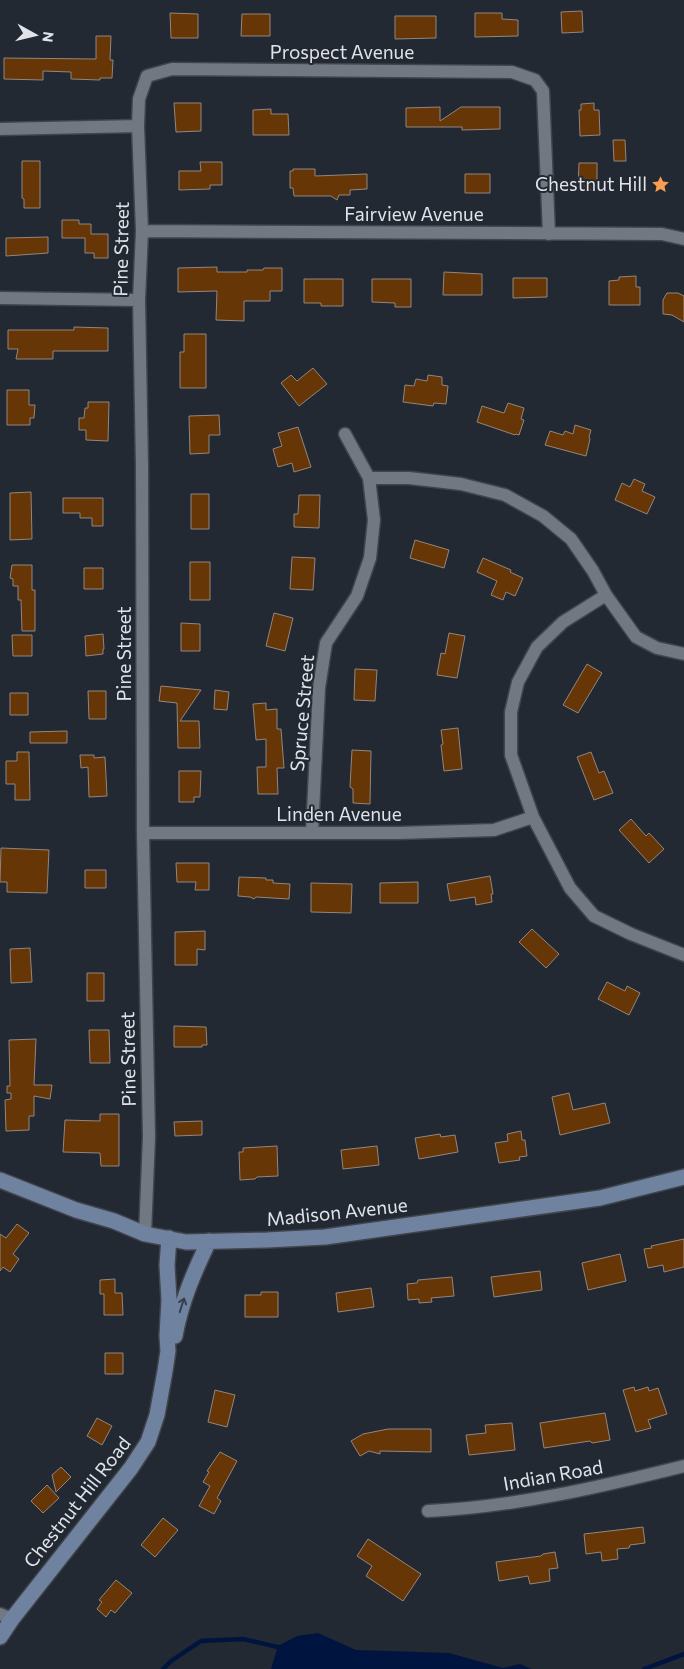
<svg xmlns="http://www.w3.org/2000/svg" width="684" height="1669" font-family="Commissioner,sans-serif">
<rect width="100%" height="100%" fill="#232932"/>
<path fill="#001440" d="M318,1633L356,1650L449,1653L503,1668L520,1664L532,1669H271L278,1646L297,1636Z"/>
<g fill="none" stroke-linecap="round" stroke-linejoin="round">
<path stroke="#001440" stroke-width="4.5" d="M163,1669L171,1661L201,1641L243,1639L282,1648
M644,1669L684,1654"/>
</g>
<path fill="#673606" stroke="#92867e" d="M582,11L583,32L562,33L561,12Z
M170,13L198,14V38H171Z
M475,13H502V19L518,20V36L475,37Z
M242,14H270V36H241Z
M395,16H436V38L395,39Z
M96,36H111L110,60H113L112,78H100V80L71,79V72L43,71V80L4,79V58L96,59Z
M174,103H201V131L176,132Z
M594,103V110H599L600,135L580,136L579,110H581V104Z
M440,107V121L461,107H500V129L462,130V127H406V108Z
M271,109V114H288L289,135H253V110Z
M613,140H625L626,161H614Z
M22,161H40V208H24V199L22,198Z
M200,162H222V185H210V189L179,190V171H201Z
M579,163H597V182L601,190H578Z
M293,169H315V176L367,174V189L350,190V195H339L337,200L331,196H294L293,188H290V171H293Z
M465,174H490V193H465Z
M62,220H79V224H91V234H108V258H94V253H85V238H62Z
M48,237V253L6,256V238Z
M217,267V272H247V270H263L264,268H282V291H270V301H244V321L216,320L217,291L178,292V268Z
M444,272L482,274V295H443Z
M636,276V287H640V305H609V281L619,280V277Z
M513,278H547V297L513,298Z
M304,279H343V306H321V303H304Z
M372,279H411V307H395V303L372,302Z
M667,293H678L684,296V322L672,315L663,314V300Z
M74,327L108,328V351H53V359H16L18,349H8V330H74Z
M184,334H206V388H180V352H184Z
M313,368L327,384L299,406L281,383L291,375L297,381Z
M428,375L442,377V385L448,386L446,404L434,403L433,406L403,402L405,385L414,386L416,379L427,381Z
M7,390H29V405H35L34,418H30V425H7Z
M88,402H109L108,441L86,440V430H79V418H84L85,408H88Z
M508,403L524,408L521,419L524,420L519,435L516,434L515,435L477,422L482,406L504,413Z
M219,415L220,435H209V453L190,454L189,416Z
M575,425L591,430L589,437L590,439L586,456L545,445L550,431L563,435L565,431L573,434Z
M298,427L311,467L294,472L292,463L278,467L273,449L282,446L278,433Z
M634,479L645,484L642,491L655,497L647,514L615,500L622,483L630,487Z
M31,492L32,539L10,540V493Z
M191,494H209V529H191Z
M299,495H320L319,528L294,527V514H298Z
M63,498H103V526H92V518H80V513H63Z
M415,540L449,550L444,568L410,558Z
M292,557L315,558L313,590L290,589Z
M483,558L511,570L510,572L523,578L515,596L506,592L503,600L491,595L497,581L477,572Z
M190,562H210V600H190Z
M12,565H32V590H35V631H22L21,600H18V586H13V579L10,578Z
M84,568H103V589H84Z
M274,613L293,618L285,651L266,646Z
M181,623L200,624V651H181Z
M449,633L465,636L457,678L437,675L441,653L445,654Z
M103,634L104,649H103V654L86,656L85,636Z
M12,635H32V656H13Z
M587,664L602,673L578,713L563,705Z
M355,669L377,670L375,701L354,700Z
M161,686L201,690L180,721H199L200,748H178L177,703L159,701Z
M215,690L229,692L227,710L214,709Z
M88,691H106V719H89Z
M10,693H28V715H10Z
M266,703V710L277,709V729H281L284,768H277L278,794H258L257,767H266V739L256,740L253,704Z
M458,728L462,769L444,771L441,745L443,744L441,730Z
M67,731V743H30V732Z
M352,750L371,751L370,804L353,803V789L350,787Z
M17,752H29L30,800H15V784H6V761H17Z
M591,752L599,773L604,771L613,793L594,800L577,757Z
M80,755H94V758L105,757L107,796L89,797L88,767L81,768Z
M179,771H201L200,797H194V802H179Z
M631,819L646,836L649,833L664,849L649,863L619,830Z
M1,848L49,850L47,893L7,892V882H0Z
M176,863H209V890H195L196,882H177Z
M85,870H106V888H85Z
M490,876L493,894H491L492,902L476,905L475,897L450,901L447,884Z
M239,877L266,878V880H273V883L290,884L289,899L256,897L254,899L250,897L238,896Z
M418,882V903H380V883Z
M311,883L352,884L351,913L311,912Z
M532,929L559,954L546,968L519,942Z
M205,931V950L197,949V965H175V932Z
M30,948L32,982L11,983L10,949Z
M87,973H104V1001H87Z
M607,982L625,991L627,986L640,993L629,1015L598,999Z
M174,1026L206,1027L207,1045H202V1047H174Z
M89,1030H109L110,1063H90Z
M36,1039L34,1085H52L50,1099L34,1096V1116H29V1130L6,1131L5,1100L11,1099V1093H7V1086H10L9,1040Z
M569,1093L573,1110L605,1103L610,1123L560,1135L552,1097Z
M100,1114H119V1166H101L100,1153L63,1152L65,1120L100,1121Z
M202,1121V1135L175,1136L174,1122Z
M521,1131L522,1140H525L527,1156L519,1157L520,1160L499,1163L495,1143L508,1141L507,1134Z
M440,1134L441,1137L455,1135L458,1152L419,1159L415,1138Z
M277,1146L278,1176L257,1177L255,1179L240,1180L239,1152H243V1148Z
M377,1146L379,1165L343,1169L341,1150Z
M17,1224L29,1233L13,1254L19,1259L10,1272L3,1267L0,1271V1234L6,1238Z
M684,1239V1267L664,1272L663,1265L648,1268L644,1249L652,1248L651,1246Z
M620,1254L626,1281L588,1290L582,1263Z
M540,1271L542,1290L494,1297L491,1277Z
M452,1277L454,1296L431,1298L432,1302L419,1303V1299L408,1300L407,1284L417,1283L418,1280Z
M115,1279V1293H122L123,1315H104V1294H100V1280Z
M371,1288L374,1307L338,1312L336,1293Z
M261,1292H278V1317H245V1295H261Z
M105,1353H123V1374H105Z
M634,1387L635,1391L648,1387L649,1391L658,1388L667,1414L648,1420L651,1428L636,1432L623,1390Z
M215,1390L235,1395L227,1427L208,1422Z
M605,1413L610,1440L592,1443L590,1441L544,1448L540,1423Z
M97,1418L112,1426L102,1445L87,1436Z
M512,1423L515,1450L469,1455L466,1435L486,1433L485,1425Z
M388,1429H431V1452L380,1451V1454L369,1451L360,1456L351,1441L363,1434Z
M220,1452L237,1461L217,1498L221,1501L214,1514L199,1506L210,1486L203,1482L209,1472L207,1471Z
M61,1467L71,1477L56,1492L52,1475Z
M47,1485L59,1498L43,1513L31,1501Z
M163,1518L178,1530L155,1557L141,1545Z
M643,1527L645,1543L630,1545L629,1548L617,1549L618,1559L602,1561L601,1552L586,1554L584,1534Z
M368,1539L421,1574L403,1601L366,1576L372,1566L357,1556Z
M555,1552L558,1568L549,1569L550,1581L530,1584L528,1576L499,1581L496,1562L541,1556L543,1554Z
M116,1580L132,1593L115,1613L111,1610L106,1617L97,1609L102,1602L99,1600Z"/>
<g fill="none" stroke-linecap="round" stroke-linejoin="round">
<defs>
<path id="street" d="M0,129L138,126
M142,231L662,234L684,239
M0,298L139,300
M369,478H409L461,484L505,495L543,516L571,539L593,571L606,595L636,637L657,648L684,654
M606,595L563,622L537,647L518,682L511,712V755L533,817L570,888L594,916L631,934L684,955
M143,833H398L494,830L533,817
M312,833L319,688L326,643L357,596L370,558L374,520L369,478L345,434
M145,1234L149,1137L143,833L142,466L139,300L142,231L138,126L139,99L147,76L172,69L512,72L535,80L543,91L549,234
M428,1511C514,1507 600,1487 684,1466
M0,1614L12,1619"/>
<path id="secondary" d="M0,1180L76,1210L114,1221L145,1234L186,1242L267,1240L325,1237L600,1198L684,1177
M175,1336C181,1302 194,1272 209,1241
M0,1637L12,1619L131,1468L148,1442L157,1415L165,1371L168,1351L167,1336L169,1300L167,1265L169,1238"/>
</defs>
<use href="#street" stroke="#40444c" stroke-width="15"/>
<use href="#secondary" stroke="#40444c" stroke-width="18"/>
<use href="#street" stroke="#717882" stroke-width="12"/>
<use href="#secondary" stroke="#6f83a1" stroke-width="15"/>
</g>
<defs><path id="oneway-shaft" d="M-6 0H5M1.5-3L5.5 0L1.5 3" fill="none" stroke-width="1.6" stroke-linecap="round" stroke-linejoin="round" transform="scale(1.25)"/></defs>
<use stroke="#36404e" href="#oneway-shaft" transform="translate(182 1305) rotate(-72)"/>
<defs>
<symbol id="sight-bare" viewBox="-9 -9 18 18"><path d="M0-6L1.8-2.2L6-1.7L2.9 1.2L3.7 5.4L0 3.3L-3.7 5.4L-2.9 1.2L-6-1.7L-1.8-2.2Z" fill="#fc9e52" stroke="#232932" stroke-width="2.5" paint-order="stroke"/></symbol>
</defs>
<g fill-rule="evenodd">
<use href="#sight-bare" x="648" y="172" width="25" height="25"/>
</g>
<g text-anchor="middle" stroke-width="4" stroke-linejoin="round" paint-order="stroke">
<g font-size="19" fill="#e0e4ea" stroke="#232932">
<text x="342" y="59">Prospect Avenue</text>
<text x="414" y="221">Fairview Avenue</text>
<text transform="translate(121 249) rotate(-89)" y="7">Pine Street</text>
<text transform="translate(124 654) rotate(-90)" y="7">Pine Street</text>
<text transform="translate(302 713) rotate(-85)" y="7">Spruce Street</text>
<text x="339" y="821">Linden Avenue</text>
<text transform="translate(128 1059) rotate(-91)" y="7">Pine Street</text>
<text transform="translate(337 1212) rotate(-6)" y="7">Madison Avenue</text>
<text transform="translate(553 1475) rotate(-10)" y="7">Indian Road</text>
<text transform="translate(77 1502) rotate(-52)" y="7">Chestnut Hill Road</text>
</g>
<g font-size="19" fill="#e0e4ea" stroke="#232932" text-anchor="end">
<text x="647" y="191">Chestnut Hill</text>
</g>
</g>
<g transform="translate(35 35) rotate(98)" stroke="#232932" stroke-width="4" paint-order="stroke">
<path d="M0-4L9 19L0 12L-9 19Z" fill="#e0e4ea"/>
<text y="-8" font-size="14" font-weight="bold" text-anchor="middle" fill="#e0e4ea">N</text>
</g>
</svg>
